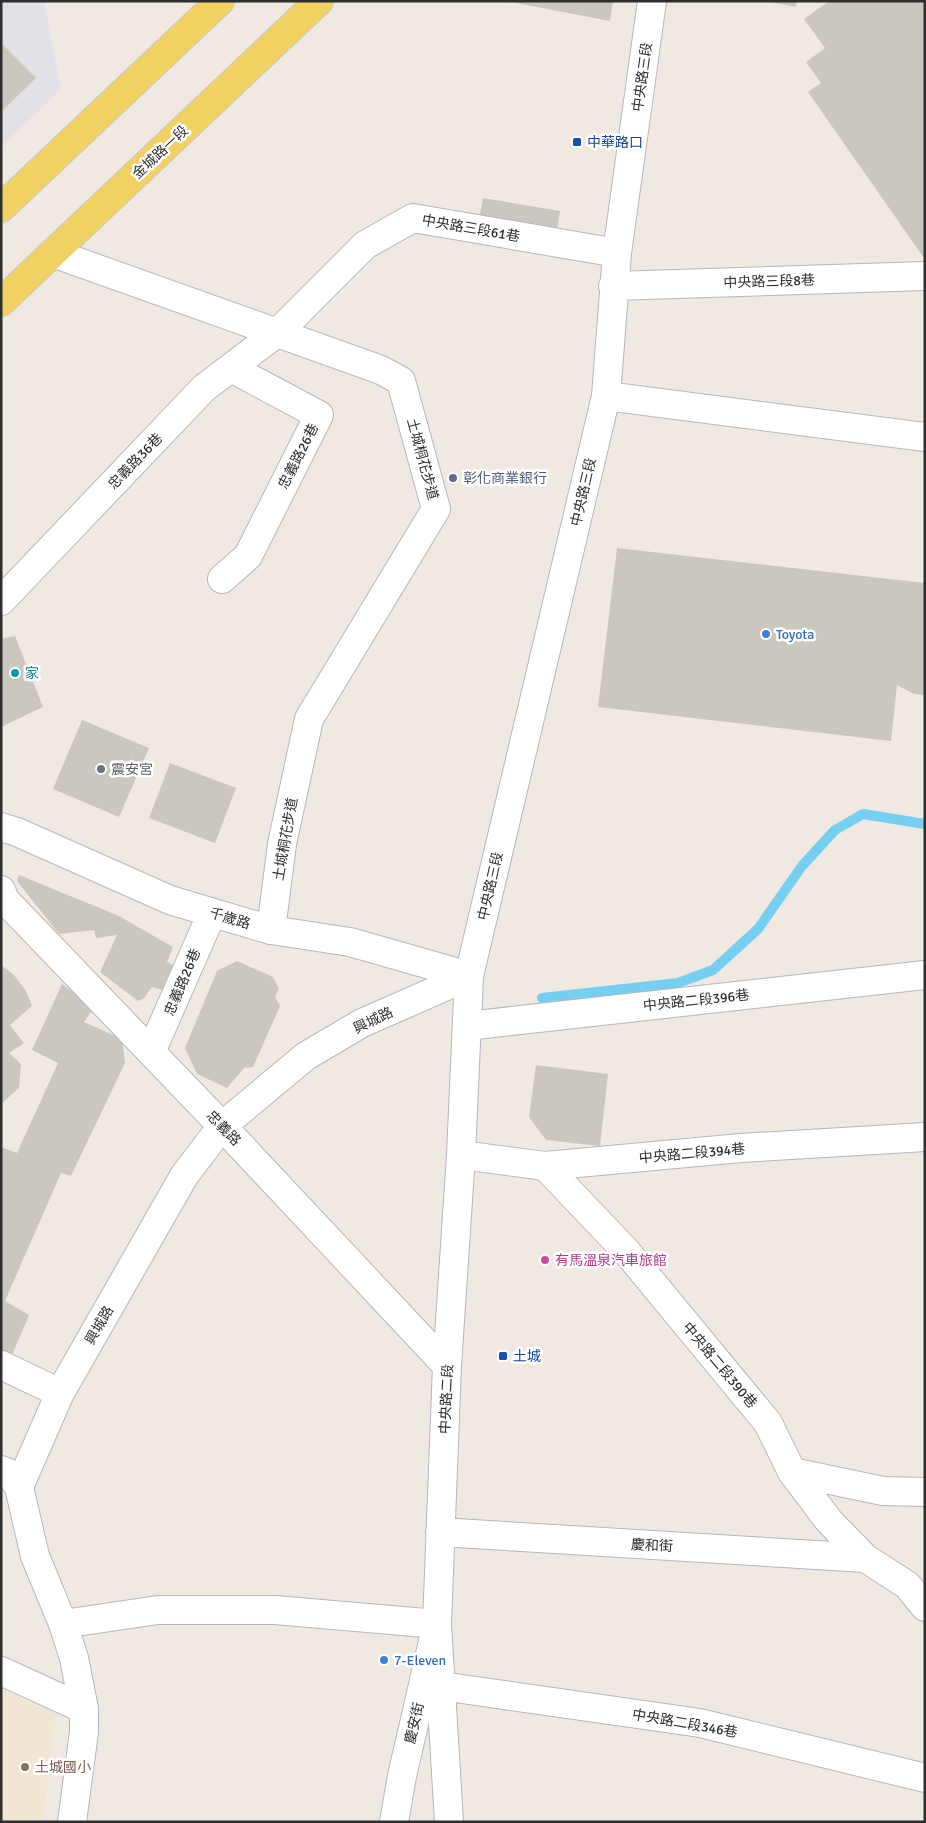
<svg xmlns="http://www.w3.org/2000/svg" width="926" height="1823" font-family="Signika,'Noto Sans TC',sans-serif">
<rect width="100%" height="100%" fill="#efe9e1"/>
<path fill="#e3e1e8" d="M1,1H44L61,89L1,147Z"/>
<path fill="#f0e6d1" d="M1,1690L57,1713L42,1822H1Z"/>
<g fill="none" stroke-linecap="round" stroke-linejoin="round">
<path stroke="#75cff0" stroke-width="10" d="M542,998L678,983L713,970L758,929L802,866L835,830L863,814L925,824"/>
</g>
<path fill="#cbc7bf" d="M505,1H613L610,21Z
M765,1H797L796,7Z
M829,1H925L924,258L808,92L821,83L806,62L825,48L804,19Z
M1,43L36,78L1,112Z
M483,198L560,211L555,243L477,230Z
M617,548L925,583V695L914,694L897,685L891,741L598,707Z
M15,636L43,707L1,727V639Z
M82,720L149,748L119,817L53,789Z
M170,763L236,788L215,843L149,818Z
M19,875L119,916L173,947L167,962L173,965L162,990L152,987L144,998L138,1001L100,972L117,935L96,938L94,930L59,934L17,881Z
M237,961L273,977L279,989L275,997L280,1006L253,1067L244,1068L227,1088L197,1074L185,1048L217,971Z
M1,965L14,975L26,991L32,1006L10,1025L24,1043L9,1053L21,1064L19,1088L1,1104Z
M62,984L94,1008L84,1022L122,1039L125,1063L71,1176L61,1173L5,1301L29,1315L12,1355L1,1351V1147L17,1153L58,1063L32,1050Z
M536,1065L608,1074L600,1146L546,1140L529,1117Z"/>
<g fill="none" stroke-linecap="round" stroke-linejoin="round">
<defs>
<path id="minor" d="M53,253L381,370L401,381L436,509L309,719L282,844L271,930
M613,286L925,276
M606,396L925,437
M222,579L248,556L319,415L231,368
M1,601L204,388L278,332L365,245L413,218L617,253
M1,827L17,832L170,900L271,930L350,942L469,976
M1,890L5,900L222,1126L447,1366
M467,1026L925,975
M151,1052L212,913
M461,1155L545,1166L741,1148L925,1137
M545,1166L626,1251L768,1423L792,1472L883,1491L925,1492
M1,1365L60,1393
M1,1470L9,1473L19,1487
M792,1472L829,1521L865,1558L907,1585L925,1607
M440,1532L865,1558
M63,1624L158,1610H275L437,1624L402,1776L394,1822
M1,1671L84,1709
M441,1686L700,1723L925,1778
M72,1822L84,1732V1709L74,1658L63,1624L35,1556L19,1487L60,1393L184,1176L222,1126L306,1056L362,1023L469,976
M449,1822L437,1624L447,1366L461,1155L469,976L606,396L617,253L652,1"/>
<path id="major" d="M1,208L220,1
M1,302L319,1"/>
</defs>
<use href="#minor" stroke="#b4b7c1" stroke-width="30"/>
<use href="#major" stroke="#c9c9c9" stroke-width="30"/>
<use href="#minor" stroke="#fff" stroke-width="28"/>
<use href="#major" stroke="#f2d163" stroke-width="28"/>
</g>
<g fill="#1a4fb4" stroke="#fff" stroke-width="2">
<rect x="572" y="137" width="10" height="10" rx="2.5"/>
<rect x="498" y="1351" width="10" height="10" rx="2.5"/>
</g>
<circle fill="#5c6f8a" stroke="#fff" stroke-width="2" cx="453" cy="478" r="5"/>
<g fill="#3f7fe0" stroke="#fff" stroke-width="2">
<circle cx="766" cy="634" r="5"/>
<circle cx="384" cy="1660" r="5"/>
</g>
<circle fill="#0f9aa8" stroke="#fff" stroke-width="2" cx="15" cy="673" r="5"/>
<circle fill="#6b7280" stroke="#fff" stroke-width="2" cx="101" cy="769" r="5"/>
<circle fill="#d1479c" stroke="#fff" stroke-width="2" cx="545" cy="1260" r="5"/>
<circle fill="#8d6e63" stroke="#fff" stroke-width="2" cx="25" cy="1767" r="5"/>
<g text-anchor="middle" stroke-width="5" stroke-linejoin="round" paint-order="stroke">
<g font-size="14" fill="#2e2e2e" stroke="#fff">
<text transform="translate(642 77) rotate(-82)" y="5">中央路三段</text>
<text transform="translate(160 152) rotate(-43)" y="5">金城路一段</text>
<text transform="translate(471 228) rotate(10)" y="5">中央路三段61巷</text>
<text transform="translate(769 281) rotate(-2)" y="5">中央路三段8巷</text>
<text transform="translate(298 456) rotate(-63)" y="5">忠義路26巷</text>
<text transform="translate(423 459) rotate(75)" y="5">土城桐花步道</text>
<text transform="translate(135 461) rotate(-46)" y="5">忠義路36巷</text>
<text transform="translate(583 492) rotate(-77)" y="5">中央路三段</text>
<text transform="translate(285 839) rotate(-80)" y="5">土城桐花步道</text>
<text transform="translate(490 886) rotate(-77)" y="5">中央路三段</text>
<text transform="translate(230 918) rotate(17)" y="5">千歲路</text>
<text transform="translate(182 982) rotate(-67)" y="5">忠義路26巷</text>
<text transform="translate(696 1000) rotate(-6)" y="5">中央路二段396巷</text>
<text transform="translate(373 1020) rotate(-26)" y="5">興城路</text>
<text transform="translate(224 1128) rotate(46)" y="5">忠義路</text>
<text transform="translate(692 1153) rotate(-5)" y="5">中央路二段394巷</text>
<text transform="translate(99 1325) rotate(-60)" y="5">興城路</text>
<text transform="translate(720 1365) rotate(50)" y="5">中央路二段390巷</text>
<text transform="translate(446 1399) rotate(-87)" y="5">中央路二段</text>
<text transform="translate(652 1545) rotate(3)" y="5">慶和街</text>
<text transform="translate(414 1723) rotate(-77)" y="5">慶安街</text>
<text transform="translate(685 1723) rotate(10)" y="5">中央路二段346巷</text>
</g>
<g font-size="14" fill="#164399" stroke="#fff" text-anchor="start">
<text x="587" y="147">中華路口</text>
<text x="513" y="1361">土城</text>
</g>
<g font-size="14" fill="#4e5e75" stroke="#fff" text-anchor="start">
<text x="463" y="483">彰化商業銀行</text>
</g>
<g font-size="14" fill="#366cbe" stroke="#fff" text-anchor="start">
<text x="776" y="639">Toyota</text>
<text x="394" y="1665">7-Eleven</text>
</g>
<g font-size="14" fill="#0d838f" stroke="#fff" text-anchor="start">
<text x="25" y="678">家</text>
</g>
<g font-size="14" fill="#5b616d" stroke="#fff" text-anchor="start">
<text x="111" y="774">震安宮</text>
</g>
<g font-size="14" fill="#b23c85" stroke="#fff" text-anchor="start">
<text x="555" y="1265">有馬溫泉汽車旅館</text>
</g>
<g font-size="14" fill="#785e54" stroke="#fff" text-anchor="start">
<text x="35" y="1772">土城國小</text>
</g>
</g>
<rect width="926" height="1823" fill="none" stroke="#2e2e2e" stroke-width="5"/>
</svg>
